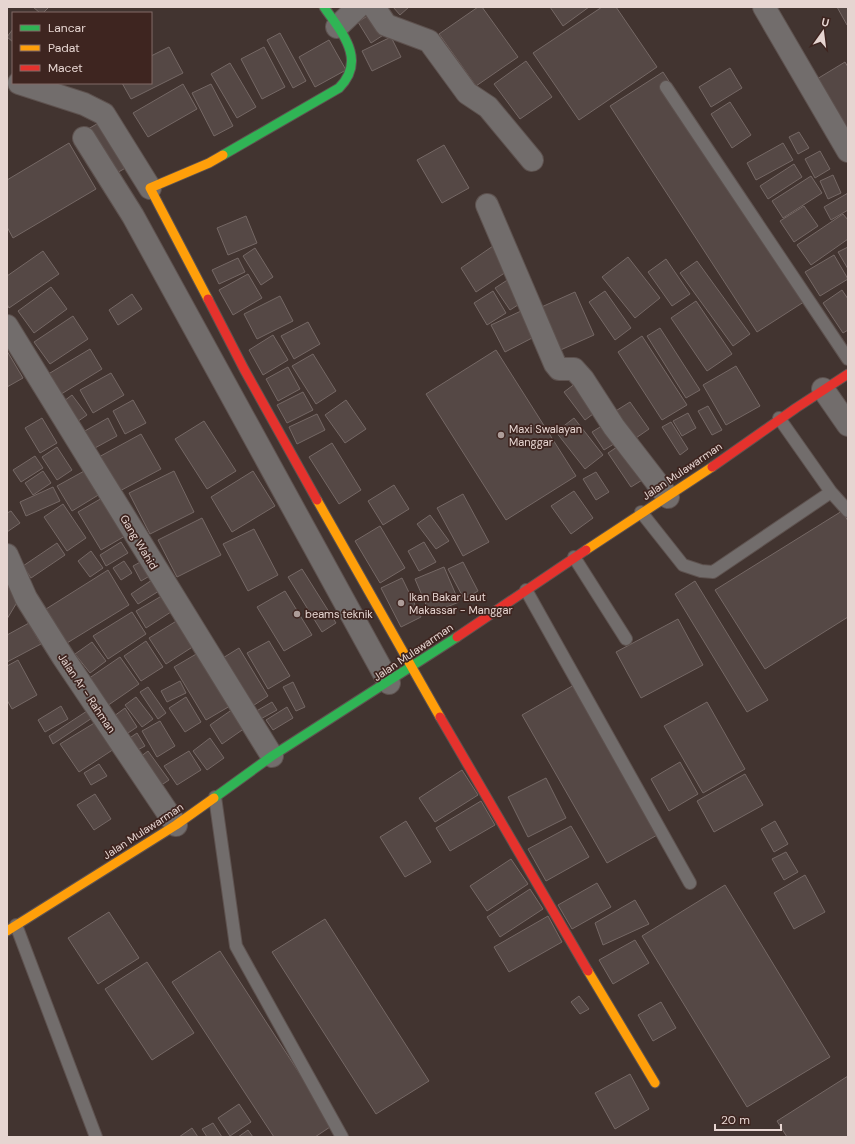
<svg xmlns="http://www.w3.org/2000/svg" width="855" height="1144" font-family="'DM Sans',sans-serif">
<rect width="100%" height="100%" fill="#423430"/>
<path fill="#554845" stroke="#756865" d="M33,7H49L43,13H40Z
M393,7H409L400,15Z
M478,7H482L518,57L476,86L439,34Z
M550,7H589L563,26Z
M602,7H616L657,67L579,120L533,53Z
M837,7H848V25H847Z
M375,11L388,32L371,43L358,22Z
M13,29V42L7,37Z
M280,33L306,81L293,88L267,40Z
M391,37L401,57L372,71L362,51Z
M329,40L346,70L315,87L299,57Z
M169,47L183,73L131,99L122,83H151V56Z
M264,47L285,87L262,99L241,59Z
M526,61L552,97L520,119L494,84Z
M845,62L848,67V132L812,82Z
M230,63L256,107L237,118L211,74Z
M730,68L742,88L711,107L699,87Z
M663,72L810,298L757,332L610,106Z
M183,84L197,109L148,137L133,113Z
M211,84L233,126L214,136L192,93Z
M730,102L751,135L732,148L711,114Z
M102,121L129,166L115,174L88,129Z
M799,132L809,148L798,154L789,137Z
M69,143L96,189L13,238L7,227V180Z
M783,143L793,160L756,180L747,163Z
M444,145L469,188L442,203L417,160Z
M820,151L830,169L815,178L805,159Z
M794,164L802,177L768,199L760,186Z
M833,175L841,193L828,199L820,181Z
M811,176L822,193L783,218L772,201Z
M848,193V210L831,220L824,207Z
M804,206L818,226L794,242L780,221Z
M843,214L848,220V239L811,265L797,245Z
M246,216L257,243L228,255L217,228Z
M493,246L509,270L476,292L461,268Z
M848,247V269L838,252Z
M255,248L273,277L261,285L243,256Z
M43,251L59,274L9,308L7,304V276Z
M834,255L848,279L820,296L805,272Z
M628,257L660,298L635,318L602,277Z
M238,258L245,272L219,284L212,270Z
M666,259L690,294L672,306L648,272Z
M697,261L750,334L733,346L680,273Z
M248,274L262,298L233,315L219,290Z
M509,279L524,301L510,310L495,288Z
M51,287L67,309L34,333L18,311Z
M842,290L848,299V330L843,333L823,303Z
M493,291L506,313L487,325L474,303Z
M605,291L631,328L615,340L589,302Z
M575,292L594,335L556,352L537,309Z
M132,294L142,309L118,325L109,310Z
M280,296L293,321L257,339L244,314Z
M696,301L732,354L707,371L671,318Z
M521,311L534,337L505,352L491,325Z
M73,316L88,339L50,364L34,342Z
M308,322L320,344L294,359L281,336Z
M660,328L700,390L686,398L647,336Z
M273,335L288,360L263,375L249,350Z
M642,336L687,405L662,420L618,352Z
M90,349L102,369L58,396L45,376Z
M496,350L576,476L506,520L426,394Z
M7,351L23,378L7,387Z
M313,354L336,391L316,404L292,366Z
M736,366L760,406L726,425L703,385Z
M288,367L300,389L278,401L266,379Z
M111,373L124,395L93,413L80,390Z
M576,383L597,411L585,420L564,392Z
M303,392L313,410L287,423L277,405Z
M72,395L87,415L74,424L60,404Z
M133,400L146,423L125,434L113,411Z
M346,400L366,429L345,443L325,415Z
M630,402L649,429L633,440L614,412Z
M708,406L722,430L712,435L698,411Z
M688,413L696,428L682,436L673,421Z
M317,414L325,430L297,444L289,427Z
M42,418L57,443L40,453L25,428Z
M108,418L117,436L93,449L83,432Z
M574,418L603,455L585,469L556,432Z
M204,421L236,471L207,489L175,439Z
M671,422L688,449L680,455L662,427Z
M605,424L617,442L604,450L592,432Z
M141,434L161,469L116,493L97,458Z
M332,443L361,490L339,504L309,457Z
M623,443L647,477L631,487L608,453Z
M57,447L72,470L57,480L42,457Z
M35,456L43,468L21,482L13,470Z
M86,470L100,494L72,511L57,486Z
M43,471L51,483L33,495L25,483Z
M174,471L194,512L150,534L129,493Z
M253,471L275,506L232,532L211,497Z
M596,472L609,492L596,500L583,479Z
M394,485L409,509L383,525L368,501Z
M53,487L60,501L26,516L20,502Z
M574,491L593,518L571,534L551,506Z
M463,494L489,542L463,556L437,508Z
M102,498L125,536L101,550L78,512Z
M63,504L86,538L67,551L44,517Z
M11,511L20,523L7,532V513Z
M842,511L848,521V617L765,669L715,590Z
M430,515L449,541L436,549L417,524Z
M202,518L221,555L177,577L158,540Z
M380,526L405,568L380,583L355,541Z
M254,529L278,575L248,591L223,544Z
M121,542L128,553L106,566L100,555Z
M424,542L436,562L419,571L408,551Z
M57,543L65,555L31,578L23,566Z
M91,551L103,568L90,577L78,561Z
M146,559L153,574L141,581L133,566Z
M124,561L132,573L121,580L113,568Z
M463,562L478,591L464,599L448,569Z
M444,567L459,602L430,614L415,579Z
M302,569L336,623L322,632L288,577Z
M108,570L129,605L67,643L46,609Z
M402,578L421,617L401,627L381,588Z
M152,580L159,591L138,604L131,594Z
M695,581L768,700L747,712L675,594Z
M7,586L22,594L7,619Z
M285,591L312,635L284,651L257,607Z
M165,594L174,610L146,628L136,611Z
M132,612L146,634L108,659L93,636Z
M678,619L703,665L641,698L616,652Z
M178,620L194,646L166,664L149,638Z
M29,623L41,644L7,662V635Z
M146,641L163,667L141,681L124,656Z
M269,641L290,676L268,689L247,653Z
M92,642L106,661L90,673L75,654Z
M239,648L268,696L248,709L218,661Z
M198,653L230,706L206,720L174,667Z
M120,657L139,684L107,706L88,679Z
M18,660L37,695L12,709L7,700V666Z
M180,681L186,693L167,702L161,691Z
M293,682L305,707L296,711L283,687Z
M574,685L659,834L607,863L522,715Z
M148,687L166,713L158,719L140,692Z
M136,697L153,719L142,727L125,705Z
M186,697L201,722L185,732L169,708Z
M272,702L277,710L257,721L253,713Z
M707,702L745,769L703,793L664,726Z
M61,706L68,719L45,732L38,720Z
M287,707L293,718L273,730L266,720Z
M125,708L137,727L122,737L110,719Z
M233,709L245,728L222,744L210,725Z
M87,711L92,718L53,744L49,736Z
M160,721L175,746L157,757L142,731Z
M96,722L114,749L79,772L60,744Z
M137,733L145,746L132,753L125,741Z
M210,738L224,758L207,770L193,751Z
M148,751L169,780L157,788L136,760Z
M189,751L201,770L177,785L164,766Z
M680,762L698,794L669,811L651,779Z
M99,764L107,776L91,785L84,773Z
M462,770L478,795L435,822L419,798Z
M745,774L763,805L714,832L697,801Z
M546,778L566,818L528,837L508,797Z
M95,794L111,819L94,830L77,805Z
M481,801L495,825L450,851L436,828Z
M406,821L431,862L405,877L380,837Z
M775,821L788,844L774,852L761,829Z
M571,826L589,857L546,881L528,849Z
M786,852L798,872L784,880L772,859Z
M511,859L528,884L487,911L470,886Z
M805,875L825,912L794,929L774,893Z
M597,883L611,907L572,929L558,905Z
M725,885L830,1057L747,1107L642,936Z
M530,889L543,909L500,937L487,917Z
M635,900L649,924L603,945L595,923Z
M109,912L139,958L98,984L68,938Z
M548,916L562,942L509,972L494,947Z
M325,919L429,1081L376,1114L272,952Z
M635,940L649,963L613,984L599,960Z
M220,951L333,1125L315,1137H274L172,982Z
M147,962L194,1033L152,1060L105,989Z
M579,996L589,1009L580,1014L571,1002Z
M661,1002L676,1028L653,1041L638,1015Z
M630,1074L649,1109L615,1129L595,1093Z
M848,1076V1137H787L777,1121Z
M239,1104L251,1122L230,1136L218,1118Z
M213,1123L222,1137H207L202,1129Z
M192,1128L198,1137H179Z
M248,1130L253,1137H238Z"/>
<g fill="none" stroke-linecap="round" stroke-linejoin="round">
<defs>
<path id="lane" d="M666,87L848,359
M779,418L831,492L848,511
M641,512L683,565L701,571L713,572L831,492
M574,557L626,639
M526,590L690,883
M215,797L236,946L342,1137
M16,925L96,1137"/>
<path id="street" d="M374,7L386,25L429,41L467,93L488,107L532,160
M764,7L848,151
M337,27L358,7
M19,83L84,104L104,114L150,188
M84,138L133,216L389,683
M487,205L555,364L559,369H574L583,379L614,427L668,497
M7,326L272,756
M823,389L848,425
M7,555L26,598L63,657L176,825"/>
<path id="fast" d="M223,155L339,88C367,60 342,33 324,7
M214,798L272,756L457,637"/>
<path id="slow" d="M208,299L150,188L209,163L223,155
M317,500L440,717
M586,550L712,467
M7,931L176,825L214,798
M588,971L655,1083"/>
<path id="jam" d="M208,299L244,369L317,500
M712,467L796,408L848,374
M457,637L586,550
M440,717L588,971"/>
</defs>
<use href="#lane" stroke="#5e524f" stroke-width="14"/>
<use href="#street" stroke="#5e524f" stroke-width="24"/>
<use href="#fast" stroke="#5e524f" stroke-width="11"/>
<use href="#slow" stroke="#5e524f" stroke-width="11"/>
<use href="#jam" stroke="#5e524f" stroke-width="11"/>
<use href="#lane" stroke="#726d6c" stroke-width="12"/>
<use href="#street" stroke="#726d6c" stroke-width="22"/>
<use href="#fast" stroke="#30b455" stroke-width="9"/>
<use href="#slow" stroke="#ff9f0a" stroke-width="9"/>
<use href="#jam" stroke="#e5322d" stroke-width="9"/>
</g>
<g fill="#ad9d99" stroke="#3e2520" stroke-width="1.5">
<circle cx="501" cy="435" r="4"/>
<circle cx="401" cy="603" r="4"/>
<circle cx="297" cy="614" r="4"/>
</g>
<g text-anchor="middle" stroke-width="3.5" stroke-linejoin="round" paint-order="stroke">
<g font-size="11" fill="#e6d5d1" stroke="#3e2520" text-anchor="start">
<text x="509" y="433">Maxi Swalayan<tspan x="509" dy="13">Manggar</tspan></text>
<text x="409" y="601">Ikan Bakar Laut<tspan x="409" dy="13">Makassar - Manggar</tspan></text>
<text x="305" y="618">beams teknik</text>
</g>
<g font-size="11" fill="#e6d5d1" stroke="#3e2520">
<text transform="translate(682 471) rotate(-34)" y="4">Jalan Mulawarman</text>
<text transform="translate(139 542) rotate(59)" y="4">Gang Wahid</text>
<text transform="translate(413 652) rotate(-34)" y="4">Jalan Mulawarman</text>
<text transform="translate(87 693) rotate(56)" y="4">Jalan Ar - Rahman</text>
<text transform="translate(143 831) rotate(-33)" y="4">Jalan Mulawarman</text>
</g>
</g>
<rect width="855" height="1144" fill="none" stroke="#e6d5d1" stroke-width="16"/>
<rect x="12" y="12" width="140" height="72" fill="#3e2520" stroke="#816b67"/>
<rect x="20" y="25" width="20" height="6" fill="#30b455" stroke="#816b67"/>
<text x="48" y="32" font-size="12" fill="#e6d5d1">Lancar</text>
<rect x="20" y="45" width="20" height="6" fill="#ff9f0a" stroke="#816b67"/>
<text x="48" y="52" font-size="12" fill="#e6d5d1">Padat</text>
<rect x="20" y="65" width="20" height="6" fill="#e5322d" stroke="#816b67"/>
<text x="48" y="72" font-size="12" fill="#e6d5d1">Macet</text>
<g transform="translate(823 32) rotate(14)" stroke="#3e2520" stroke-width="3" paint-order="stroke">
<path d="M0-3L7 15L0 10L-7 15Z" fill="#e6d5d1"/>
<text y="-6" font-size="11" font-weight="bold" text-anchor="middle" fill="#e6d5d1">U</text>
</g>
<path d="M715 1124v6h66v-6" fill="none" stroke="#e6d5d1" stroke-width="2"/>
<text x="721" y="1124" font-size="12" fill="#e6d5d1" stroke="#3e2520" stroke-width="3" paint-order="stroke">20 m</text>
</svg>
